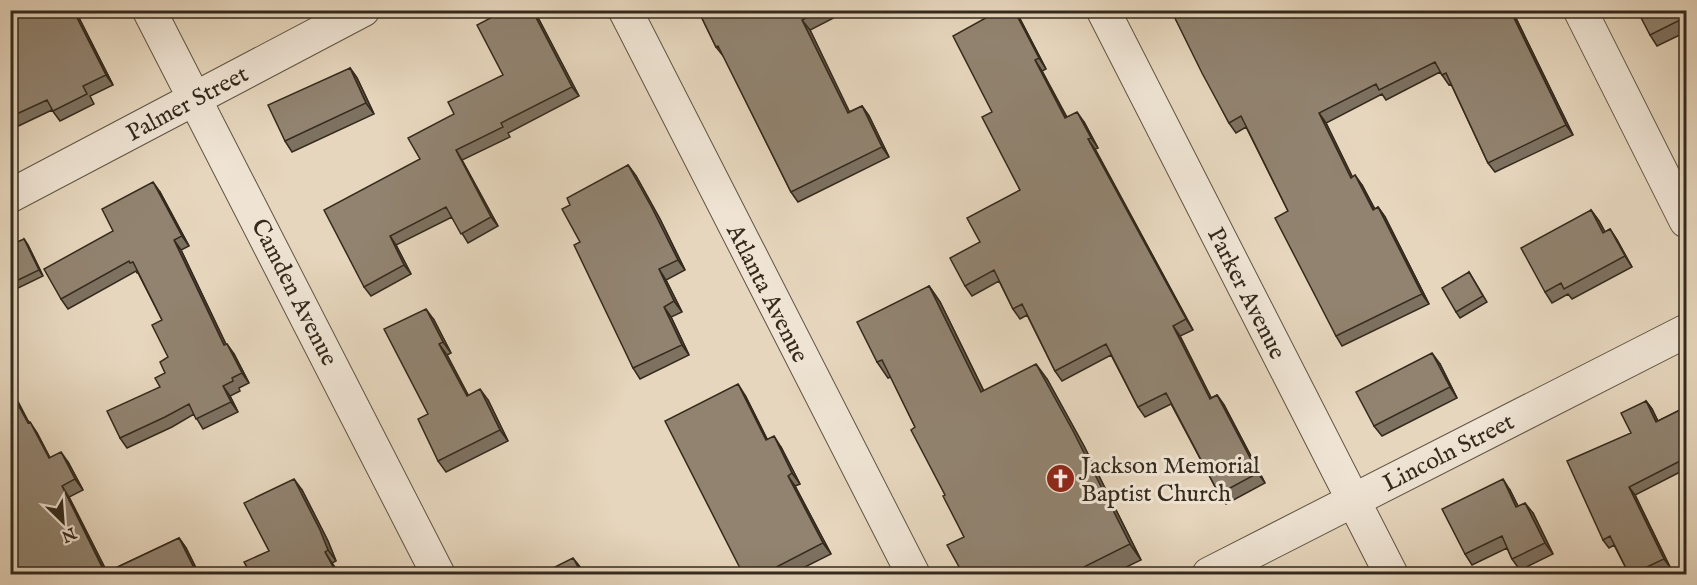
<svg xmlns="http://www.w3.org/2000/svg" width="1697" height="585" font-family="'IM FELL English',serif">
<rect width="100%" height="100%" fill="#e6d6bd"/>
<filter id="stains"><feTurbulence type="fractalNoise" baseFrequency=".00333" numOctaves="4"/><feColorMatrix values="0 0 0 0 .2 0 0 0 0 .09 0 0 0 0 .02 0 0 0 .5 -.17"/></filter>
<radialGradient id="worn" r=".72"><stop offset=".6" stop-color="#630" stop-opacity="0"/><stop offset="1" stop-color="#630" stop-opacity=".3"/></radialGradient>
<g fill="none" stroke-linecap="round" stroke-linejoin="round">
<defs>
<path id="minor" d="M149,10L438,574
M625,10L913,574
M1103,10L1391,574
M1580,10L1686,221
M10,196L363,10
M1209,574L1686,331"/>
</defs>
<use href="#minor" stroke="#605545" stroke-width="35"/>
<use href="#minor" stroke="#efe4d4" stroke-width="33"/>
</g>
<path fill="#7d7160" stroke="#342a1d" stroke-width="1.5" d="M10,10H75L113,85L90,96L94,104L60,121L52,110L10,130Z
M534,10L579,96L508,133L510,137L462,160L498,226L468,243L452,217L396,245L411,274L371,296L364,287L420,159L454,114L503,75L502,12Z
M698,10H849L810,30L849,112L862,106L869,116L889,157L798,202L791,192L724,57L716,47Z
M1171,10H1512L1573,135L1495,172L1488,163L1451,84L1449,85L1440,72L1386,100L1382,94L1326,123L1352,177L1362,185L1375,209L1378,207L1385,217L1429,304L1342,346L1336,336L1288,211L1246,127L1236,133L1229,123Z
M1686,10V32L1657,46L1650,35Z
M1018,15L1046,69L1042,71L1067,117L1084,122L1098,148L1095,149L1193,330L1180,336L1211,398L1217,395L1224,405L1265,483L1226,504L1219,494L1171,404L1145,417L1138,407L1111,355L1062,381L1055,371L1027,315L1020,319L1013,309L999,281L972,296L965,286L980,242L1020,190L992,112Z
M350,68L357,78L374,114L292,152L285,141Z
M628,165L636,176L660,219L685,270L666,280L682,312L671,317L689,355L640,379L633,368L580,242L570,205Z
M160,192L189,246L181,250L226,344L234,354L249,383L239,388L240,391L230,396L238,412L203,429L194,414L172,427L127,448L120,438L160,387L165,373L168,357L162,320L138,273H137L136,271L68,309L61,299Z
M1591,210L1599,221L1605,232L1610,229L1617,240L1632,267L1572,299L1568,294L1552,303L1545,292Z
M24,239L28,245L43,276L16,289L12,283Z
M1469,272L1487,302L1460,318L1456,312Z
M929,286L940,302L984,391L1047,379L1084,446L1141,560L1112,574H963L964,537L915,427L891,377L888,378L877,362Z
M434,320L451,353L447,355L468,395L488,400L508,441L446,472L438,461L428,414Z
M1440,364L1457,398L1382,436L1374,426Z
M745,395L767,439L781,447L800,484L795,486L831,554L791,574H743Z
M1646,401L1652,409L1658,421L1686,407V469L1635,495L1670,567L1655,574H1629L1614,545L1609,548L1603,540L1631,433Z
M29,422L37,433L50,458L68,462L83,490L69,497L107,572L179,538L186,548L199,574H19Z
M302,490L328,541L336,561L332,563L339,574H251L269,551Z
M1510,490L1518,506L1533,513L1553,554L1520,570L1512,559L1507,548L1472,565L1465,554Z"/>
<path fill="#665c4e" stroke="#342a1d" stroke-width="1.5" d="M73,10H75L113,85L106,75Z
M532,10H534L579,96L572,87Z
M1014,10L1018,15L1046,69L1039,58Z
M1510,10H1512L1573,135L1566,125Z
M802,20L810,30L855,123L848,113Z
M1035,60L1042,71L1072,128L1065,118Z
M350,68L357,78L374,114L366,103Z
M862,106L869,116L889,157L882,147Z
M1077,112L1084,122L1098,148L1091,138Z
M1319,113L1326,123L1358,188L1351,178Z
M1088,139L1095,149L1193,330L1186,319Z
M456,150L462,160L498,226L491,217Z
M628,165L636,176L660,219L685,270L678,260Z
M1355,175L1362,185L1380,220L1373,210Z
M153,182L160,192L189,246L182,236Z
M1378,207L1385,217L1429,304L1422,294Z
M1591,210L1599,221L1611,243L1603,233Z
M1610,229L1617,240L1632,267L1625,256Z
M390,236L396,245L411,274L404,265Z
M24,239L28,245L43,276L39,270Z
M174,240L181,250L231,355L224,345Z
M659,269L666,280L682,312L674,301Z
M929,286L940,302L992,408L981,392Z
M664,307L671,317L689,355L682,345Z
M426,309L434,320L451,353L443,342Z
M1173,326L1180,336L1217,409L1210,399Z
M227,344L234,354L249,383L242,373Z
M439,344L447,355L474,406L467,396Z
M1432,353L1440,364L1457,398L1450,387Z
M1036,364L1047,379L1084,446L1141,560L1130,544Z
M738,384L745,395L773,451L766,440Z
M10,386L35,434L28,423L10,390Z
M223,386L230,396L238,412L231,402Z
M480,389L488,400L508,441L500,430Z
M1217,395L1224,405L1265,483L1258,473Z
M1646,401L1652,409L1662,430L1656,422Z
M30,422L37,433L56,469L49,458Z
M774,436L781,447L800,484L792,473Z
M61,452L68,462L83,490L75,479Z
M788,476L795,486L831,554L823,543Z
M294,479L302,490L328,541L336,561L328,550Z
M1503,479L1510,490L1524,518L1516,507Z
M62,486L69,497L108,574H106Z
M1629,487L1635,495L1670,567L1664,559Z
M1525,503L1533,513L1553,554L1545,543Z
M179,538L186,548L199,574H197Z
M325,552L339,574H337Z
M573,558L581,568L584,574H582Z"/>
<path fill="#918370" stroke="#342a1d" stroke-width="1.5" d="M10,10H73L106,75L83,86L87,94L53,111L47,100L10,117Z
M501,10H532L572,87L501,123L503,127L456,150L491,217L461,234L446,207L390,236L404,265L364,287L324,210L420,159L408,138L454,114L448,102L503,75L477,25L502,12Z
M698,10H821L802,20L848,113L862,106L882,147L791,192L718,46L716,47Z
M1000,10H1014L1039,58L1035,60L1065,118L1077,112L1091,138L1088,139L1186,319L1173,326L1210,399L1217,395L1258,473L1219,494L1166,393L1138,407L1106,344L1055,371L1022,304L1013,309L994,270L965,286L950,258L980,242L967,218L1020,190L982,117L992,112L953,36Z
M1171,10H1510L1566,125L1488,163L1446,73L1442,75L1435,62L1379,90L1376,84L1319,113L1351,178L1355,175L1373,210L1378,207L1422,294L1336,336L1275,218L1288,211L1241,116L1229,123L1202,73Z
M1637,10H1686V17L1650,35Z
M350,68L366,103L285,141L268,105Z
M1686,88V102L1681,91Z
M628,165L652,208L678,260L659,269L674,301L664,307L682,345L633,368L574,245L580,242L562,209L570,205L567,198Z
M153,182L182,236L174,240L224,345L227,344L242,373L232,378L233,381L223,386L231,402L196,419L189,404L165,417L120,438L107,411L160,387L155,378L165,373L160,362L168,357L152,325L162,320L133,262L130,263L129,261L61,299L44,269L113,231L102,209Z
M1591,210L1603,233L1610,229L1625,256L1564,289L1561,283L1545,292L1521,248Z
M24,239L39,270L12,283L10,280V245Z
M1469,272L1483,296L1456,312L1442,288Z
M929,286L981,392L1036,364L1073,431L1130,544L1070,574H982L978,568L965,574H963L947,545L964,537L943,496L945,495L911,430L915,427L882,360L877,362L857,322Z
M426,309L443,342L439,344L467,396L480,389L500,430L438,461L418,419L428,414L384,329Z
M1432,353L1450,387L1374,426L1356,392Z
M738,384L766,440L774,436L792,473L788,476L823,543L763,574H743L665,421Z
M10,390L28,423L30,422L49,458L61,452L75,479L62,486L105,573L179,538L197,574H19L10,558Z
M1646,401L1656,422L1686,407V458L1629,487L1664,559L1632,574H1629L1610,536L1603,540L1567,461L1631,433L1621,413Z
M294,479L320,530L328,550L325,552L337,574H251L244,562L269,551L244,503Z
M1503,479L1516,507L1525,503L1545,543L1512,559L1502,536L1465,554L1442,509Z
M1686,528V544L1680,531Z
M573,558L582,574H541Z
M714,570L717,574H705Z"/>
<defs>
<symbol id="church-disc" viewBox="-11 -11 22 22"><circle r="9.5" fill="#8f2418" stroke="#efe4d4"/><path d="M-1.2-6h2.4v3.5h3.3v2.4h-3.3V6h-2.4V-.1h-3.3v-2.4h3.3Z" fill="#fff"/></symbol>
</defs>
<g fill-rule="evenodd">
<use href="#church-disc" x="1044" y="462" width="33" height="33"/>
</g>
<g text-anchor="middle" stroke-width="6" stroke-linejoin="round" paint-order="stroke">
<g font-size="24" fill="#342a1d" stroke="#efe4d4">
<text transform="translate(187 103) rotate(-28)" y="8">Palmer Street</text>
<text transform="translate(295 292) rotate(63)" y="8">Camden Avenue</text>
<text transform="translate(768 293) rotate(63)" y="8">Atlanta Avenue</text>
<text transform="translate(1247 293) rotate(63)" y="8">Parker Avenue</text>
<text transform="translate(1448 452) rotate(-27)" y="8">Lincoln Street</text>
</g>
<g font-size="24" fill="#342a1d" stroke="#efe4d4" text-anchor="start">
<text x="1081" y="473">Jackson Memorial<tspan x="1081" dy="28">Baptist Church</tspan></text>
</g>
</g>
<rect width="1697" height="585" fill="none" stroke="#e6d6bd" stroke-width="36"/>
<rect x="12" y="12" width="1673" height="561" fill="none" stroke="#342a1d" stroke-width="3"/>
<rect x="18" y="18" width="1661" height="549" fill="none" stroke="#342a1d" stroke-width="1.5"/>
<g transform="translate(63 522) rotate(155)" stroke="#efe4d4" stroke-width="4.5" paint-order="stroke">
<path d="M0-4.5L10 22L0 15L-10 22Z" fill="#342a1d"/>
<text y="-9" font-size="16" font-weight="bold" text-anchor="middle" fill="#342a1d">N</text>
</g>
<rect width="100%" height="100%" filter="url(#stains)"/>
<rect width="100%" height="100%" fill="url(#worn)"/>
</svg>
